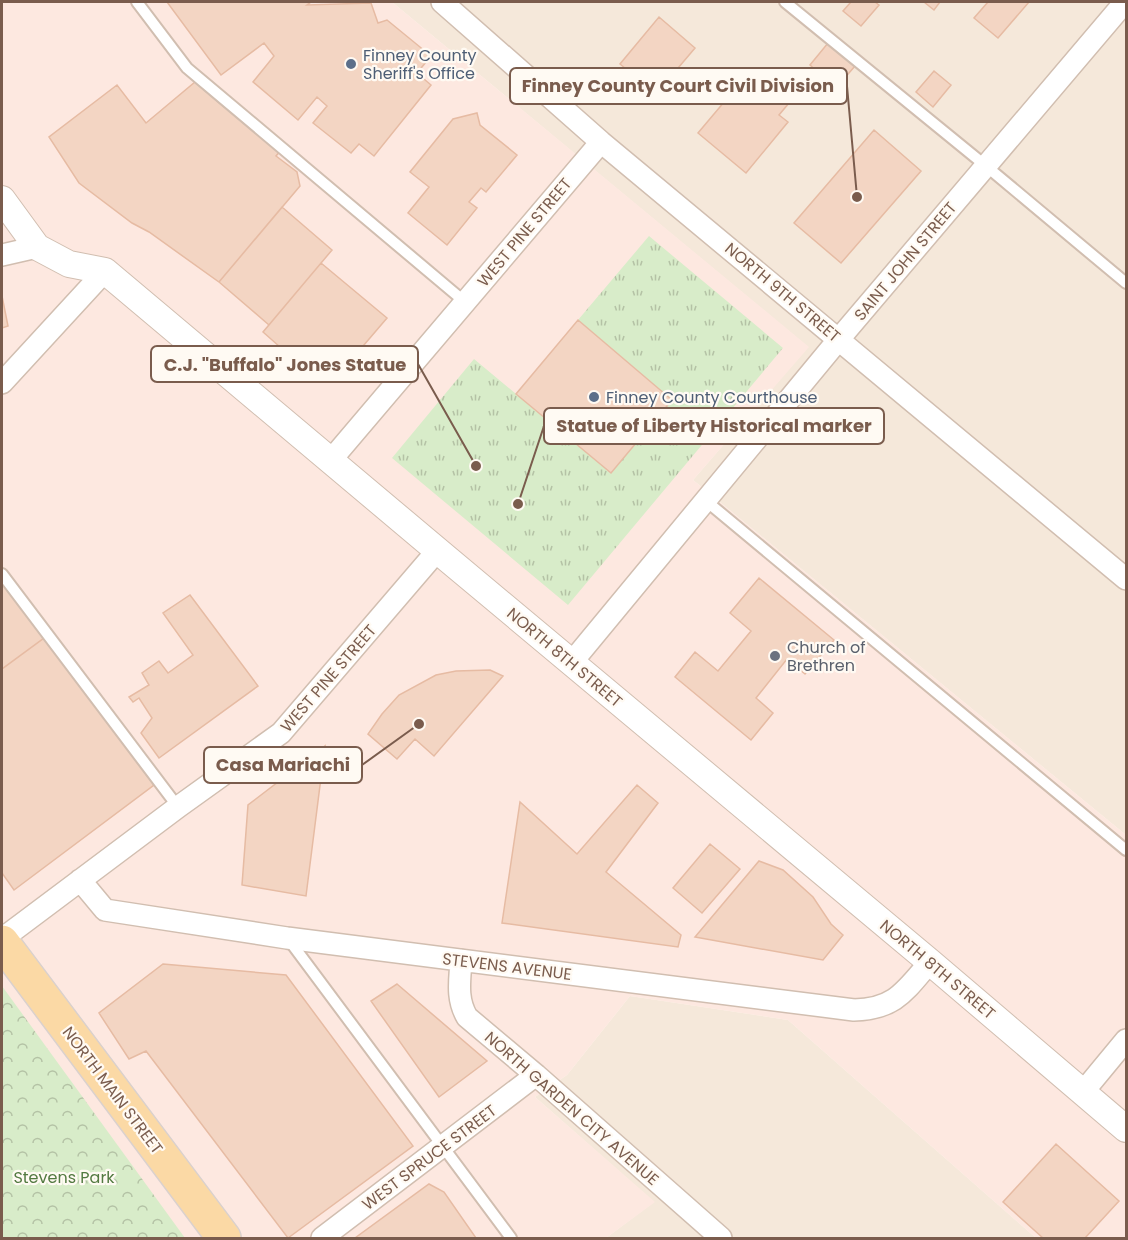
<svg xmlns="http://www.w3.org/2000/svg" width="1128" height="1240" font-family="Poppins,sans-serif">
<defs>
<pattern id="grass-tufts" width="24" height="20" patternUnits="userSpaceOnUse" patternTransform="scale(1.5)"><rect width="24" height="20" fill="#d8ecc9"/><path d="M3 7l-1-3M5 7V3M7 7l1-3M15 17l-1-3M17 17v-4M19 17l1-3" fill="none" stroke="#b4c2a5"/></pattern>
<pattern id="park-crowns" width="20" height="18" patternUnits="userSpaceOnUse" patternTransform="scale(1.5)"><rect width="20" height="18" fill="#d8ecc9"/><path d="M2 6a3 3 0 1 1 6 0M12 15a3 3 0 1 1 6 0" fill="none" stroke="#b4c2a5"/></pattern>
</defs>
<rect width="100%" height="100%" fill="#fdf6ec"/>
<path fill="#f5e8da" d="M392,2H1126V835L693,480L808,347Z
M630,996L788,1020L1036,1238H606L654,1202L535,1097L567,1075Z"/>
<path fill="#fde8e0" d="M2,2H392L809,347L693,480L1126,835V1238H1036L788,1020L630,996L567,1075L535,1097L655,1202L606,1238H2Z"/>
<path fill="url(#grass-tufts)" d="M649,236L783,348L568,605L392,458L474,359L611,473L672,400L578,320Z"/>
<path fill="url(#park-crowns)" d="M2,986L185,1238H2Z"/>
<path fill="#f3d5c3" stroke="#e6bba3" stroke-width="1.5" d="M167,2H311L307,5L371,3L378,23L387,20L431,56L417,73L431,85L374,156L359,144L351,153L313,123L327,106L317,97L298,120L253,82L274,56L264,43L221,75Z
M851,2H875L879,5L861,26L843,11Z
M924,2H940L934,10Z
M988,2H1029L998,38L974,18Z
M659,17L695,48L656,94L620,64Z
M828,43L855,66L836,88L810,65Z
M934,71L951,85L933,107L916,92Z
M765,73L794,97L779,115L788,122L746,173L698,133L746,76L756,85Z
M195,82L224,107L228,102L283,148L276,156L297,172L300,186L219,282L149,232L132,223L79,183L49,137L117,85L146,123Z
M477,113L480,125L517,155L486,192L481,188L469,202L477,208L447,245L408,213L429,187L410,172L453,119Z
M874,130L921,171L841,263L794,223Z
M282,207L332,250L269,325L219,282Z
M321,263L387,318L334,380L295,347L289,355L263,332Z
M2,296L8,326L2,328Z
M578,320L672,400L611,473L516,394Z
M759,578L834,640L805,674L787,659L756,698L773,713L751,740L675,677L695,652L718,671L751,631L730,613Z
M2,581L44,638L2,669Z
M190,595L258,686L159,758L141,733L152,718L139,698L133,702L129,697L149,685L142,673L159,661L168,673L193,655L163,613Z
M44,638L154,785L14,890L2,873V669Z
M490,670L503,676L434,756L415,739L397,759L368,734L382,714L399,695L436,675L456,671Z
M325,746L306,896L242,885L248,805Z
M637,785L658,803L606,872L681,935L678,947L502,923L520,802L577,854Z
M710,844L740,869L702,913L673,888Z
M759,861L783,870L813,897L831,924L843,935L823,960L695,937Z
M163,964L286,975L413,1146L288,1238L146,1051L129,1059L99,1013Z
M397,984L487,1061L439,1097L371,1001Z
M1056,1144L1119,1201L1085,1238H1043L1003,1202Z
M429,1184L444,1192L476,1238H355Z"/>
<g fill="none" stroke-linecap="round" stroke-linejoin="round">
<defs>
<path id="service" d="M137,2L187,68L465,302
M785,2L986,166L1126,283
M705,500L1126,850
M2,574L178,807
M289,940L511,1238"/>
<path id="minor" d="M442,2L601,142L1126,579
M2,255L37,247
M2,383L105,271
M331,460L601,142
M572,662L839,339L1125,2
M80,880L105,910L287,938L854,1010C895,1009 905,991 930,962
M2,939L178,807L281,733L437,551
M461,960C460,980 456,998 467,1017L536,1075L721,1238
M1083,1092L1126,1040
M322,1238L536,1075"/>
<path id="tertiary" d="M2,199L37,247L69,264L105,271L450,561L930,962L1126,1129"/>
<path id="primary" d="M2,942L224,1238"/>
</defs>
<use href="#service" stroke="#d1beb0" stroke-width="14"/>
<use href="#minor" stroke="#d1beb0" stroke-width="24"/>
<use href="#tertiary" stroke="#d1beb0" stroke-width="28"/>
<use href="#primary" stroke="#dad1cd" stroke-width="36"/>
<use href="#service" stroke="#fff" stroke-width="10"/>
<use href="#minor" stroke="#fff" stroke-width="21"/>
<use href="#tertiary" stroke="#fff" stroke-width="26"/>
<use href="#primary" stroke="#fbd9a5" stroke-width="33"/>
</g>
<g fill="#5c6f8a" stroke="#fffaf3" stroke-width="2">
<circle cx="351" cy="64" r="6"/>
<circle cx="594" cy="397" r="6"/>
</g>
<circle fill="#6b7280" stroke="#fffaf3" stroke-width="2" cx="775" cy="656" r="6"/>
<g text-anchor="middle" stroke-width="4.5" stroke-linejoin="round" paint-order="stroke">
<g font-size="16" fill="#4e5e75" stroke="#fffaf3" text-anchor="start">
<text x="363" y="61">Finney County<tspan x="363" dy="18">Sheriff's Office</tspan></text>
<text x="606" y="403">Finney County Courthouse</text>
</g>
<g font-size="16" fill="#7a5c4d" stroke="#fffaf3">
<text transform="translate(524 232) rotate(-50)" y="6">WEST PINE STREET</text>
<text transform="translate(905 261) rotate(-50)" y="6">SAINT JOHN STREET</text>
<text transform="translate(783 292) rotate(40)" y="6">NORTH 9TH STREET</text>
<text transform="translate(565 657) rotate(40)" y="6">NORTH 8TH STREET</text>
<text transform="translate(328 678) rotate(-49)" y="6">WEST PINE STREET</text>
<text transform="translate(507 966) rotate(7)" y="6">STEVENS AVENUE</text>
<text transform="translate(938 969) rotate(40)" y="6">NORTH 8TH STREET</text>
<text transform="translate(113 1090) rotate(53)" y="6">NORTH MAIN STREET</text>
<text transform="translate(572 1108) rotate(41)" y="6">NORTH GARDEN CITY AVENUE</text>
<text transform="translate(429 1157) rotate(-37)" y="6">WEST SPRUCE STREET</text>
</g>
<g font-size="16" fill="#5b616d" stroke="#fffaf3" text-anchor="start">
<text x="787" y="653">Church of<tspan x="787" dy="18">Brethren</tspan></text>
</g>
<g font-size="16" fill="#537a41" stroke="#fffaf3">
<text x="64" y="1183">Stevens Park</text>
</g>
</g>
<path fill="none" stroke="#7a5c4d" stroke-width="2" d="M857 197L847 86M476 466L418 364M518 504L544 426M419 724L362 765"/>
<g fill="#7a5c4d" stroke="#fffaf3" stroke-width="2">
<circle cx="857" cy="197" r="6"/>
<circle cx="476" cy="466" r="6"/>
<circle cx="518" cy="504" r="6"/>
<circle cx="419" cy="724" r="6"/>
</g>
<g fill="#fffaf3" stroke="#7a5c4d" stroke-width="2">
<rect x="510" y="68" width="337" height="36" rx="6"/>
<rect x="151" y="346" width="267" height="36" rx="6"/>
<rect x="544" y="408" width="340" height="36" rx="6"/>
<rect x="204" y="747" width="158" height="36" rx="6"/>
</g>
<g font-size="18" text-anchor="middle" font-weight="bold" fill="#7a5c4d">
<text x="678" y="92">Finney County Court Civil Division</text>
<text x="285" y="371">C.J. "Buffalo" Jones Statue</text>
<text x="714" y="432">Statue of Liberty Historical marker</text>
<text x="283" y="771">Casa Mariachi</text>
</g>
<rect width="1128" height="1240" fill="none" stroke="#7a5c4d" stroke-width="6"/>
</svg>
